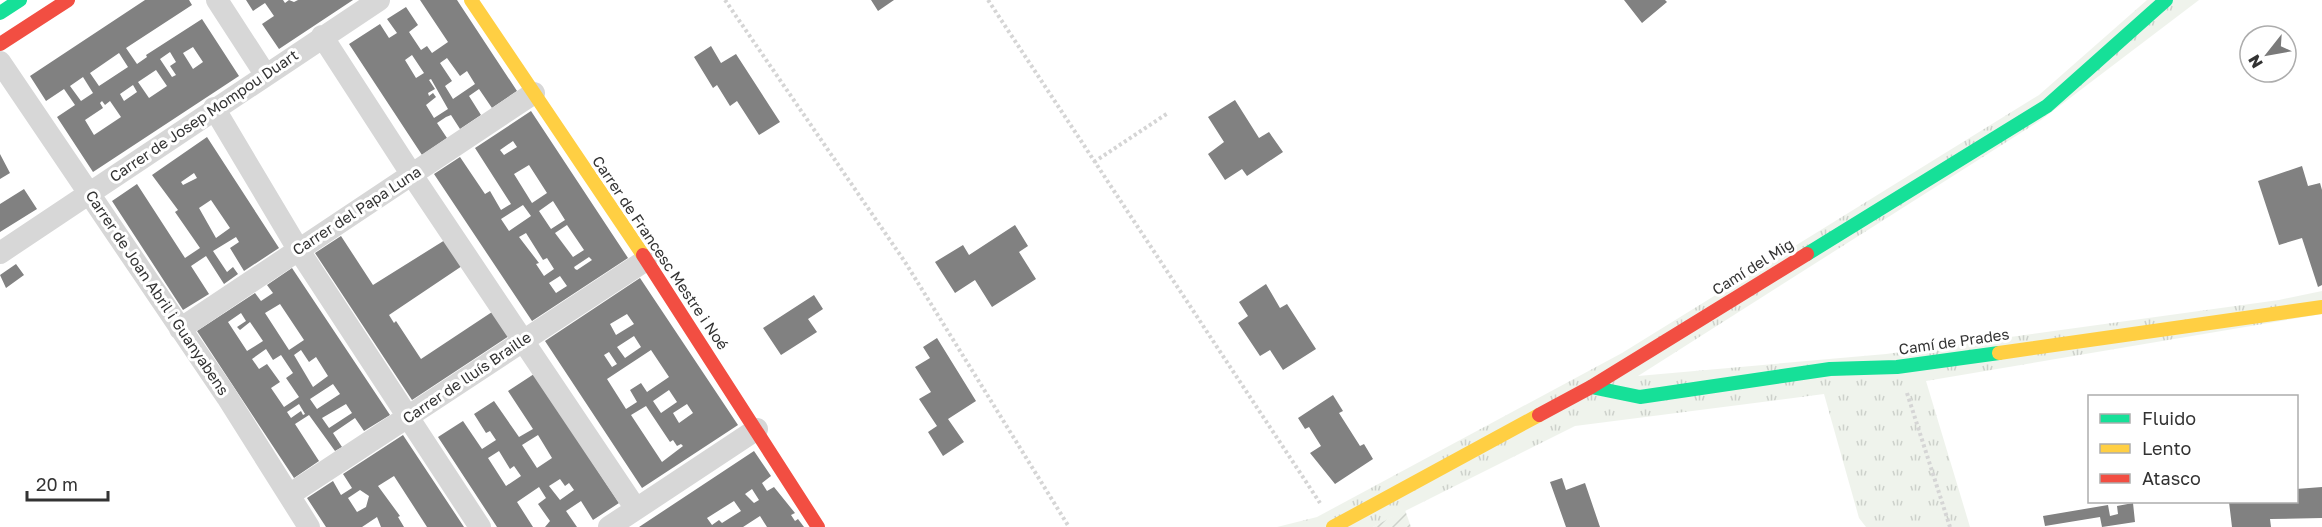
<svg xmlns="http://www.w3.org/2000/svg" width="2322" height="527" font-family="'Golos Text',sans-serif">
<defs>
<pattern id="grass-tufts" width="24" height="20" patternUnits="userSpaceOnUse" patternTransform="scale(1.5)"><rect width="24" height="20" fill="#eff3ec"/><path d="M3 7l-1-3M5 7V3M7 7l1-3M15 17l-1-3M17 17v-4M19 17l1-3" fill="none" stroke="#cdd1cb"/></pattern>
<pattern id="garden-furrows" width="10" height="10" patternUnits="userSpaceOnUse" patternTransform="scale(1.5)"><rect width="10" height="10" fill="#eff3ec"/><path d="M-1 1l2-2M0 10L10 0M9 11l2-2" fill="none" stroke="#cdd1cb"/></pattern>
</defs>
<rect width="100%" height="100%" fill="#fff"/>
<path fill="url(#grass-tufts)" d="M2147,0H2199L2041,120L1638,376L1886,354L2279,300L2322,291V314L1926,381L1970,527H1866L1859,518L1824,394L1575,426L1373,527H1277L1317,517L1622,353L2039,95Z"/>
<path fill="url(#garden-furrows)" d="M1405,510L1411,527H1373Z"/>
<path fill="#818181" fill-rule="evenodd" d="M145,0H189L192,5L126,48L137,64L147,57L146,55L202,19L239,76L93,172L57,117L75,105L64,89L46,101L30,76ZM193,47L203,62L193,69L183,53ZM170,52L176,62L170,66L176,75L172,77L160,59ZM119,53L128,67L99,86L90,73ZM156,70L167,86L149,98L138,82ZM83,77L93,93L81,101L70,86ZM133,85L137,92L124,101L120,94ZM102,101L105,105L110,101L121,117L94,135L85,120L103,108L100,103Z
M246,0H283L285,3L289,0L294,2L298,0H353L279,49L262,24L274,16L265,3L253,11Z
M420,0H457L517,91L492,108L479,89L469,96L481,115L460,129L451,115L446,117L437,123L447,138L422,155L349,44L380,24L389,38L397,33L387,19L406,7L418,25L409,32L421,50L427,46L432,53L448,42ZM412,55L424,73L416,78L405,60ZM447,58L460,76L467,71L475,84L453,99L445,86L452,81L440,63ZM431,79L448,109L434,118L426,105L436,97L433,93L429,96L428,93L435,89L429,80Z
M871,0H894L878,11Z
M1624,0H1665L1667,2L1642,23Z
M711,46L721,63L736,54L780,122L759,135L737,101L730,106L717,85L713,88L694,57Z
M1235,100L1259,138L1269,132L1283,152L1247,176L1242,169L1225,180L1208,154L1224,142L1208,117Z
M531,111L628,258L532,321L434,174L460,157L485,194L490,191L501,210L511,204L475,148ZM513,141L517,147L504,155L500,150ZM529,165L547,193L532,203L514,174ZM553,201L565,220L551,229L539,211ZM523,205L531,216L509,231L501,219ZM567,225L584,250L573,257L555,233ZM526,233L543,260L547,258L554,269L544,276L536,264L539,263L519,237ZM589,257L592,260L577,270L575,269L574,267ZM560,276L567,286L556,293L549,283Z
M207,137L279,248L244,271L230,248L239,242L236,237L213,251L227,272L233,267L238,274L224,284L206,256L191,266L209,294L183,310L112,201L137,184L185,258L200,248L175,212L178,210L152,175ZM194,173L197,178L183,185L181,182ZM211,200L230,228L216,238L199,208Z
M0,154L10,173L0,179Z
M2302,166L2308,186L2320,183L2322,190V285L2318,287L2302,238L2279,245L2258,181Z
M24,189L37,209L0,232V204Z
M1015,225L1028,246L1019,252L1036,279L992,307L975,280L955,293L935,262L963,245L969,255Z
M341,236L373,285L445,240L462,266L389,315L394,323L396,321L421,359L492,312L509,336L412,400L315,253Z
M16,264L24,275L6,288L0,275Z
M292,268L390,415L364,431L355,418L333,433L342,447L335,451L309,415L295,424L319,461L294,478L197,331L255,293L261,301L273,293L267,285ZM280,304L304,340L289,350L265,313ZM241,313L246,321L237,327L240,330L250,322L263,341L247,351L228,322ZM266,349L273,360L281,355L293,373L286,378L299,397L284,407L271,388L280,382L267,364L259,369L252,359ZM301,350L309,362L316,357L328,376L313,387L294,355ZM333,384L340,394L317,409L310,399ZM299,404L305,414L303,415L301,411L291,418L287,412ZM346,404L352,413L329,428L322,418Z
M640,278L738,425L642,488L545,341ZM627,314L634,324L616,335L610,324ZM634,336L641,347L625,358L617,347ZM651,350L669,377L647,392L641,383L630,390L637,402L626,409L607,379ZM609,352L617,364L612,367L604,355ZM669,390L677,402L661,413L653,401ZM687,404L693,413L679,423L673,413ZM646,406L670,442L673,440L677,446L681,444L683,446L662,462L631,415Z
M1266,284L1280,308L1287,304L1316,349L1283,370L1270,350L1260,356L1238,323L1248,316L1239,302Z
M814,295L823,309L808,319L817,332L781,355L763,328Z
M937,338L976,401L948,419L964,442L943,456L928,432L937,426L919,399L931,392L915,367L930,358L923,347Z
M534,374L619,503L593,520L581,501L566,511L577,527H545L550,521L538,504L546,498L539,487L517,502L533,527H497L438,437L463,421L482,449L496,440L490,431L486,433L474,414L494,401L519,437L533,429L508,391ZM538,435L552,458L537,468L522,445ZM499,451L510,469L514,466L521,476L506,486L488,458ZM560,479L565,486L569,483L574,490L560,500L549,486Z
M1333,395L1343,411L1339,413L1360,446L1364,444L1373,459L1335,484L1310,453L1321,446L1309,427L1305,429L1298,418Z
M403,435L464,527H427L394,476L378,486L400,516L398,517L404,527H381L377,517L362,527H326L307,498L333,481L341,495L352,488L343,474ZM360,490L369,496L366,507L357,512L348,498Z
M754,451L771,476L762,483L767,491L774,487L795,513L791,515L795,521L798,519L804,527H767L760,516L743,527H639ZM752,489L759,500L754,503L745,494ZM734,501L741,511L722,523L719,520L712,525L707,518Z
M1562,478L1566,490L1585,483L1600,527H1566L1550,482Z
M2322,487V518L2270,519L2271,527H2232L2229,502H2296V489Z
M2133,503L2135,522L2102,527L2100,517L2045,526L2043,516L2108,505L2110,516L2118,514L2117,506Z"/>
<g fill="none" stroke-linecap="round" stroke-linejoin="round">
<path stroke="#d5d5d5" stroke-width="4" stroke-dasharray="3 3" stroke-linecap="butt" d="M725,0L905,262L1069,527
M988,0L1320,503
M1094,162L1168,113
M1907,393L1950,527"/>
<path stroke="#d7d7d7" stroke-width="22" d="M217,0L265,74
M322,36L412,175L636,509
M0,62L227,397L309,527
M214,108L298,249L480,527
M0,253L379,0
M180,329L534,93
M289,495L646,260
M609,527L757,429"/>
<path stroke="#16e098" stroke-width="14" d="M0,13L20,0
M1807,254L2047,106L2166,0
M1591,387L1640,397L1830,369L1897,367L1999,353"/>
<path stroke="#ffcf43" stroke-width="14" d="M471,0L643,255
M1999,353L2322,307
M1333,527L1539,415"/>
<path stroke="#f24e42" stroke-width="14" d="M0,44L68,0
M643,255L818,527
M1539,415L1591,387L1807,254"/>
</g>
<g text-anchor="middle" stroke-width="6" stroke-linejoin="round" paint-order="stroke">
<g font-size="15" fill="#333" stroke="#fff">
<text transform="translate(204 116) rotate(-34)" y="5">Carrer de Josep Mompou Duart</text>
<text transform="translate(357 211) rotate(-33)" y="5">Carrer del Papa Luna</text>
<text transform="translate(660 253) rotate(56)" y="5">Carrer de Francesc Mestre i Noé</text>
<text transform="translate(1753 267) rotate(-32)" y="5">Camí del Mig</text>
<text transform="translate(157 293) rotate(56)" y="5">Carrer de Joan Abril i Guanyabens</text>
<text transform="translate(1954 342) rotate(-8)" y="5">Camí de Prades</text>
<text transform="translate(467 378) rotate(-34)" y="5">Carrer de lluís Braille</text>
</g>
</g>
<rect x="2088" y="395" width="210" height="108" fill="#ffffff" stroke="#adadad" stroke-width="1.5"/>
<rect x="2100" y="414" width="30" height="9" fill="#16e098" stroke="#adadad" stroke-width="1.5"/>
<text x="2142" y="425" font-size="18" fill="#333333">Fluido</text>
<rect x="2100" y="444" width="30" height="9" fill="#ffcf43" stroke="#adadad" stroke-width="1.5"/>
<text x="2142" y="455" font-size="18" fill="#333333">Lento</text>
<rect x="2100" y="474" width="30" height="9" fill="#f24e42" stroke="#adadad" stroke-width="1.5"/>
<text x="2142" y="485" font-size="18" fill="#333333">Atasco</text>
<g transform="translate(2268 54) rotate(239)"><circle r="28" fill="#ffffff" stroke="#adadad" stroke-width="1.5"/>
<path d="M0-4.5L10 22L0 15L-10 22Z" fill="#7a7a7a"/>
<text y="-9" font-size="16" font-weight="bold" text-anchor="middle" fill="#333333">N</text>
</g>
<path d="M27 491v9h81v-9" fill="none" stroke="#333333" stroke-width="3"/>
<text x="36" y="491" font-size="18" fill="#333333" stroke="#ffffff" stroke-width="4.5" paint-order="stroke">20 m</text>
</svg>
